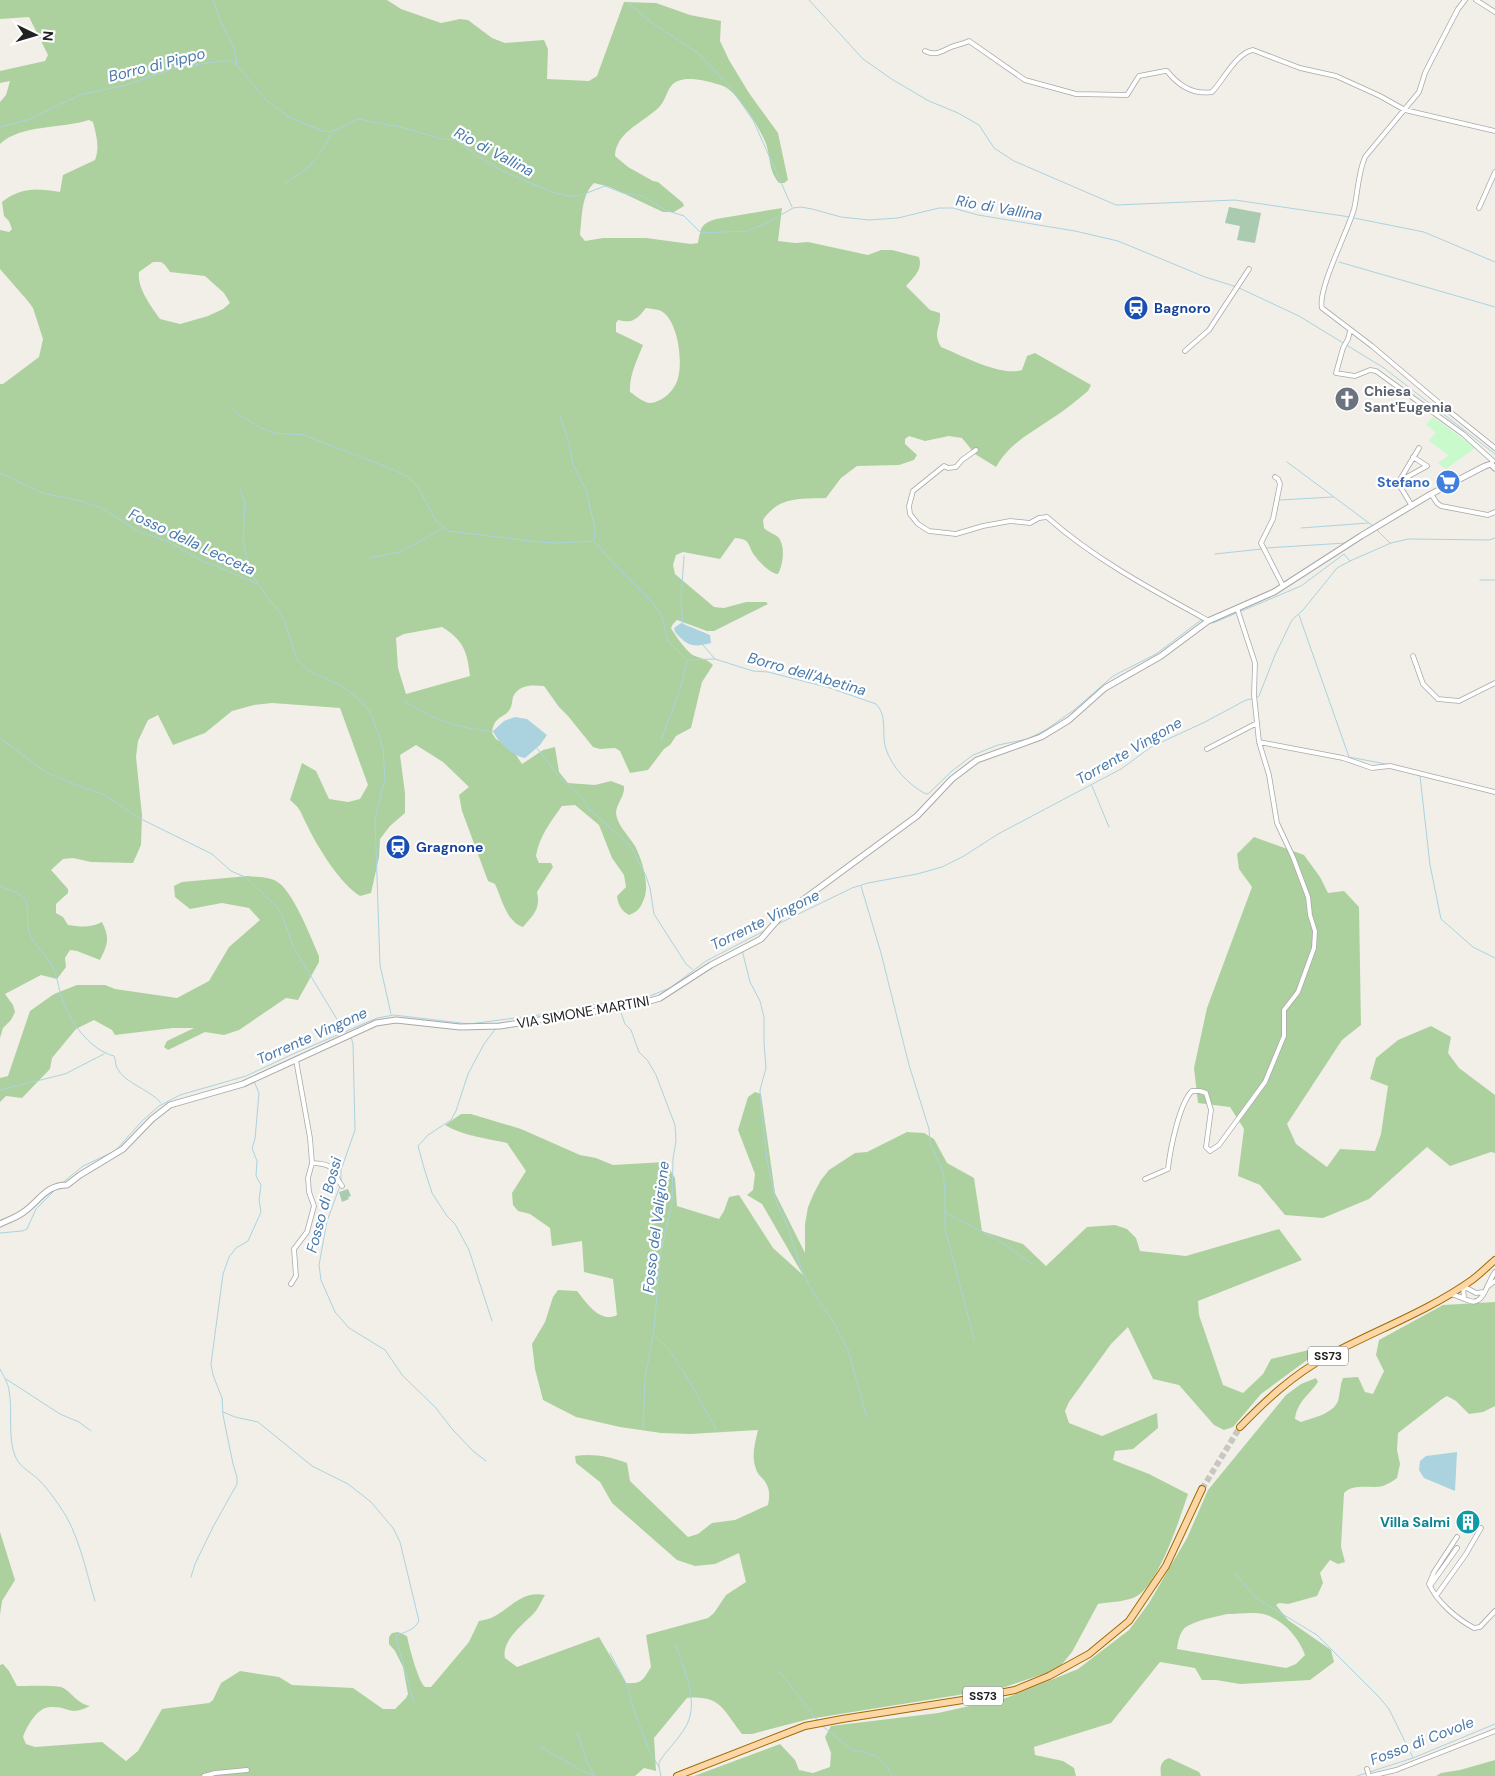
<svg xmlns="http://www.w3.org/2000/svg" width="1495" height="1776" font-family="'DM Sans',sans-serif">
<rect width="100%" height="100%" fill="#f2efe9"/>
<path fill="#add19e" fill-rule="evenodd" d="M0,0H387L401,9L441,23L460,19L468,20L492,38L505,43L544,40L548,49L547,79L589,81L597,76L624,2L656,3L690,15L721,21L720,41L729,60L749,93L778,133L788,180L784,183H779C769,170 771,163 767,147C763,132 740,97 727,88C720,84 709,82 701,80C692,79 680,77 672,85C666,91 666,102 656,110C640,124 616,133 615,156L628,167L653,181L658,182L683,203L684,206L674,212H663L610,187L594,183C581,195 582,219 580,235L585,241L603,238H646L691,244L698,243C701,228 700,224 716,219L782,208L778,241L795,243L808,242L868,255L881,250H892L919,257C923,270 914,277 906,286L930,310L940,313C941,329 932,331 941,347C961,355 1001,377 1022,370L1027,356L1035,353L1091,385L1088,391C1076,401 1064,411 1051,419C1027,436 1012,441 996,467L975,454L962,438L949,436L925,441L909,436L905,439V444L917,455L914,460L899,465L857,466L841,478L826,498C800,499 779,496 763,520L764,528C768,532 775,534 778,537C786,546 783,565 778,574C770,573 760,563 755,556C747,546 752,539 735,538L720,559L683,552L676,555L673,565L675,574L714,607L724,608L746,602H766L768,604L714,631H707L677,620L673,624L671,628C675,635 688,654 695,656C702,659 707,659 713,665L702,682L691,728L676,736L670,745L664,749L648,770L630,773L620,751L615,748L600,749L593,747L568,716L559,707L544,686C532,685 519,684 513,697C512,701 512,706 510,709C504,719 494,715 492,733L496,739L512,749L522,764L543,750L555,747L559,772L568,783L595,785L611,781L624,786C625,796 617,803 616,812C616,824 629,836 635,846C642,860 650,884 644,899C641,907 638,912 629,915C621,911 618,904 617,896L626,887L624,875L612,858L599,825L575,805L562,806C551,821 539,837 536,856L539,863H551L553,867L537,892C541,909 533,915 523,927C506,921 502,899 495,884L488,881L462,811L459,795L469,787L443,762L416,745L400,755L405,793V813L390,826L380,839L379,857L371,893L360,896C341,885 316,845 307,825C300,812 302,810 290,800L302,763L316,771L329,799L348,802L360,799L368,785L340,708L272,703L254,705L232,711L205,733L173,745L158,715L148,720L138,741L136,757L142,815L141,845L133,863L91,862L73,858L63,859L51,870L68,889V893L56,904V913L63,917L68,925C81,927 90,928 102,922C110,938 108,944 100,960L77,951L70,950L65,958L66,967L57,979L41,975L5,994L13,1005L15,1012L11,1020L3,1028L0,1038V384H3L39,357L43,339L33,308L27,300L0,269V230L9,232L12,229L9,221L4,216L2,202C21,187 37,188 60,192L63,175L95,160C100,147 96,134 93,122L89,120C62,129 21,124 0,144V102L6,95L10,81L0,83V71L45,61L48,55L29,17L0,19ZM153,262H161L165,265L170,272L205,276L224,293L230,303L223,309L208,316L180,324L160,319C151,306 137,288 139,272ZM646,308C650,309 657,309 661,311C678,320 683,361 678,378C675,390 663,402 650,403C644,403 636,396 630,392C629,376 637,360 643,345L616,332V323L618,320C633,324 637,319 646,308ZM442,627C464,641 467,651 470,676L406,694L398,668L396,638L404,634Z
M1254,837L1304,855L1320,877L1328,893L1344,891L1359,907L1361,1025L1342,1040L1287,1124L1296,1144L1327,1167L1340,1149L1375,1151L1381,1134L1388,1086L1370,1079L1376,1058L1398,1040L1431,1026L1451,1037L1448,1053L1459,1068L1495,1095V1153L1491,1152L1450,1166L1427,1147L1369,1199L1323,1218L1285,1215L1260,1185L1238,1176L1244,1129L1230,1107L1198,1103L1194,1068L1207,1008L1252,887L1239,869L1237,854Z
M248,876C256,877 268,877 276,881C293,890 311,938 319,956V962L298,1000L286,998L239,1030L224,1035L205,1032L168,1050L164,1047L167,1041L194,1028H173L115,1035L112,1030L94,1020L76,1029L52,1058L50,1069L22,1098L6,1096L0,1102V1078L8,1076L30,1011L54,994L77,985H105L115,989L177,998L209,981L229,947L260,920L249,908L222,903L190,909L175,897L174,886L182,882Z
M755,1092L761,1094L775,1193L805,1253V1224L808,1207L814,1193L821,1180L829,1170L855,1153L867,1152L907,1132L924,1133L934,1139L947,1163L974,1178L982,1231L1023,1244L1046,1266L1087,1227L1115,1225L1127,1229L1136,1238L1140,1251L1186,1256L1279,1229L1302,1260L1198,1301L1199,1315L1223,1385L1243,1393L1263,1374L1271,1359L1309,1350L1318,1352L1261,1394L1233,1427L1224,1430L1214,1425L1179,1385L1153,1379L1128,1327L1111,1344L1069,1402L1065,1411L1069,1423L1102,1436L1157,1413L1158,1428L1133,1449L1115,1451L1113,1460L1149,1474L1188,1494C1180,1518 1157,1590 1133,1598C1122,1602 1109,1602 1098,1604L1072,1652L1058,1669L1002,1688L809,1719L752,1734H742C723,1710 721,1695 687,1698L654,1738L656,1771L644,1768L635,1776H0V1665L3,1664L9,1671L17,1686C28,1686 52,1685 61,1687C73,1692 74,1702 90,1706C68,1717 70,1706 51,1707C37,1707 27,1726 23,1737L26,1744L35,1747L102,1742L126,1761L138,1751L162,1709L209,1703L213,1700L221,1683L240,1671L279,1677L292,1685L353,1688L383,1709H395L406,1698L408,1694L403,1667L395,1651L389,1644V1637L392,1633L398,1632L407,1636C409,1646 418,1681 425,1687H431L469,1642L479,1621C484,1620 490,1619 495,1616C513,1606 522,1591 545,1595C542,1600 539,1607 535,1612C524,1624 501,1640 505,1658L517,1667L599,1637L626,1683C642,1684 643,1680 651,1667L646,1635L708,1618L714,1613L726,1595L746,1582L739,1553L715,1564L695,1566L677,1560L612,1503L600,1482L576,1463L575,1456C594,1453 611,1457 627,1463L630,1481L688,1537L698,1534L712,1523L735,1520L768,1505C770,1495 770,1487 763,1479C760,1476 757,1473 756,1469C751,1456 755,1443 758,1430L690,1434L661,1433L620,1427L576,1417L543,1400L535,1369L532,1344L545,1322L553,1297L558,1290L577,1291C586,1302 600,1324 617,1315L613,1279L584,1272L582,1241L552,1246L550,1228L530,1214L518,1211L513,1205L512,1193L526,1171L507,1143C486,1138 463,1136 445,1125L461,1114H471L521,1129L580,1155L596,1158L613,1165L665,1162L675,1178L677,1206L719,1219L724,1211L729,1197L739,1195L773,1248L803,1275L762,1204L747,1195L753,1190L755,1174L738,1130L748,1097Z
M1495,1302V1406L1483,1412L1469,1414L1456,1401L1447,1396L1442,1399L1398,1433L1397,1450L1400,1464L1397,1478C1393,1481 1388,1484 1383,1486C1371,1489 1354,1483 1344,1493L1341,1547L1345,1562L1338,1564L1330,1560L1320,1573L1323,1583L1317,1596L1288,1604L1279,1603L1276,1605L1288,1620L1331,1650L1334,1662L1310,1680L1240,1684L1216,1680H1202L1195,1668L1160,1662L1111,1723L1034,1747L1035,1755L1063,1761L1074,1768L1076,1776H694L780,1744L795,1760L799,1770L813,1773L830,1767L831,1753L825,1737L831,1726L938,1713L1006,1698L1078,1669L1129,1630L1149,1603L1187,1538L1208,1490L1286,1395L1301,1384L1316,1378L1318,1382C1309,1395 1297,1402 1295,1419L1301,1422C1312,1418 1333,1414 1338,1401C1340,1394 1340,1385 1343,1378L1358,1377L1365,1392L1373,1394L1384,1371L1376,1355L1379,1340L1443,1305ZM1227,1614C1239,1614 1256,1611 1267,1615C1285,1622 1299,1638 1305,1655L1296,1664L1286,1668L1177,1649C1178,1643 1179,1635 1183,1630C1190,1621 1216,1617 1227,1614Z
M0,1532L15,1580L2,1601L0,1615Z
M1169,1758L1199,1772L1201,1776H1161C1160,1768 1160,1761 1169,1758Z
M1495,1760V1776H1436L1441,1773L1460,1770Z"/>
<path fill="#aacbaf" d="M1229,207L1261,213L1255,243L1237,240L1240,226L1225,223Z
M348,1189L351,1196L348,1197L349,1199L342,1202L339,1192Z"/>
<path fill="#c8facc" d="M1433,417L1475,448L1446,469L1438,463L1449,455L1429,441L1436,432L1426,425Z"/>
<path fill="#aad3df" d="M681,623L710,635L711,643C693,648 687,646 675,632L674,628Z
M515,717L527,719L547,735L540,745L525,758C513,757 497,741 493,731L504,721Z
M1457,1452L1455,1491L1424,1478L1419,1470L1420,1461L1426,1456Z"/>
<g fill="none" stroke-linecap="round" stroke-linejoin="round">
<path stroke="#aad3df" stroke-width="1" d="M213,0L223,27L234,47L237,64
M809,0L863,59L893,80L929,101L958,113L979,125L994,148L1014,161L1116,205L1235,200L1350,217
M627,2L652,23L698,53L730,87L753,120L792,207
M0,127L30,119L80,95L126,85L175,68L221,61H230L237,65L266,100L289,117L322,131L330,132
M331,132L358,119L373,122L405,128L441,139L456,140L478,157L505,172L552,192L568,196H579L605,186L623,193L643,196L665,210L684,216L701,233L747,231L765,224L793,208L801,207L812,209L841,217L869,220L898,218L939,208H953L978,215L1075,231L1118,241L1205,277L1237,287L1299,316L1384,368L1495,454
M285,183C308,170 320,158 331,133
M1354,218L1424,232L1495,262
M1339,262L1495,307
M230,407L239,415L261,428L274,433L304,435L394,470L408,477L418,487L436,521L449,531L538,542L557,543L594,541L616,566L653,603L662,616L666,635L669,642L687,660L715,659L753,671L768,672L830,688L876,704C888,716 881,734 886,749C892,767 908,784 924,793L928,794L953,770L973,755L998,745L1028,739L1047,729L1074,710L1113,676L1156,654L1201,620L1205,621
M560,416L568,439L573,464L586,490L595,528L594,540
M1287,462L1373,526
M0,473L42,493L77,500L102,508L138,531L169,542L204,562L214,565L257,584
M239,487L245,502L243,541L248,565L254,578L271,602L277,608L284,620L297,660L309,671L342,686L361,701L369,710L379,735L383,748L385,779L375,818L380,965L391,1014
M1280,500L1333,497
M1301,528L1368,523
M1376,529L1390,543
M1266,548L1346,543
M1215,554L1262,549
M369,558L400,552L444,528
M1480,580H1495
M1299,615L1349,757L1386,764
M1211,622L1213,623L1301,586L1344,554L1350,561
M683,625L681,601L684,556
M703,645L715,659
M1256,698L1259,696L1275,655L1292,620L1303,610L1337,568L1350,561L1391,543L1408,539L1489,540L1495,538
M405,702C438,721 457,728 495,732
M0,738L47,773L74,784L105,795L139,818L212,854L231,871L245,877L253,884L275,905L281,913L295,950L344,1031
M661,740L680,690L687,661
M536,747L561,779L580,795L590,810L625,841L632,849L646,876L650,888L654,914L686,964L692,969
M1416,774L1420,776L1430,865L1441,919L1473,947L1495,958
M1092,786L1109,827
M0,886C7,889 22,893 26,901C29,909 26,923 29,932C33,945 46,954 52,966C58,976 58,988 62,999C70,1022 90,1050 114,1056C116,1060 115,1064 117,1068C124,1083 151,1090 161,1103
M861,886L881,953L909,1065L929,1129L930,1143L943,1172L945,1192V1228L974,1339
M776,925L852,888L868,883L917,874L942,867L964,856L998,834L1121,769L1151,747L1205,722L1246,700L1252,699
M742,950L750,982L760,1001L764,1017V1043L766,1068L760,1090L761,1106L767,1160L776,1202L786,1222L801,1268L812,1291L834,1323L848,1350L867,1418
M620,1010L625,1024L631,1030L639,1052L648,1061L656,1075L675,1125L676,1141L673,1159L672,1203L660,1257L654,1330L645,1379L643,1429
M0,1090L65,1074L104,1054
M341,1182V1170L355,1130L353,1044L351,1037
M61,1184L83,1166L115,1151L142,1121L159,1106L180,1095L246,1076L293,1054L377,1018L394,1015L469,1024L554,1013L589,1005L642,999L670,988L706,961L766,930
M340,1186L327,1221L319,1265L321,1280L335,1312L349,1328L385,1350L403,1376L435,1407L453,1430L473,1451L486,1461
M946,1213L998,1240L1034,1265
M0,1233L22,1231L27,1229L36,1209L55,1190
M492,1321L469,1250L455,1224L447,1216L432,1193L424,1168L418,1146L428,1135L451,1120L456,1111L468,1074L484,1044L496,1028
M654,1335L670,1351L688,1379L716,1429
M0,1369C3,1375 8,1383 9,1390C13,1410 7,1440 16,1458C21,1468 32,1473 40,1481C47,1488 53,1497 59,1505C79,1533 85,1568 95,1601
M6,1379L60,1414L79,1422L91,1431
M223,1412L235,1417L258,1422L312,1466L348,1484L371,1502L393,1528L400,1542L419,1621C414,1630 406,1632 397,1635L396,1638L414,1703
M1235,1573L1256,1598L1317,1635L1379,1697L1389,1709L1413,1758
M191,1577L195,1564L213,1527L237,1484V1477L233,1464L223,1415L222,1398L213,1375L211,1364L223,1274L229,1257L236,1248L248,1241L261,1212L259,1200L261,1185L256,1176L257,1161L252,1148L255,1139L259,1093L254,1081
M610,1653L626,1683L635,1713L650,1752L659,1767L661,1776
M780,1672L817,1720
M821,1725L852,1750L863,1752L878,1757L888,1768L892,1776
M577,1732L587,1762L595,1775
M539,1746L581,1770L595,1776
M659,1767V1762C666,1751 676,1742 683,1731C702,1705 684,1672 676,1645
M1357,1776L1413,1758L1495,1724"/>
<path stroke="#c8c6c1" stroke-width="6" stroke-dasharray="6 3" stroke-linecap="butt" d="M1202,1489L1240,1427"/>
<defs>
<path id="minor" d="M1465,0L1458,9L1432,59L1425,73L1419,92L1365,157C1358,173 1358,192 1354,209C1348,231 1317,290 1322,308L1372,346L1444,407L1495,448
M1476,0L1495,12
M925,51C935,56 940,52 949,48C955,45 963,44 969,41L1025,80L1076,94L1127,95L1139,76L1165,71H1167C1178,85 1193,95 1212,92C1223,81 1236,53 1253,50L1300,68L1336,76L1380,96L1405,110L1495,131
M1479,208L1495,172
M1350,331L1348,339L1343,348L1336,373L1355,376L1370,370L1376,371L1463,434L1493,461
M1185,351L1209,330L1249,269
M976,450L962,460L956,467L948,468L944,466L913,491L909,506L910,514L918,524L929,531L956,534L983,526L1010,521L1030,523L1039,518L1047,517C1094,559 1154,591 1209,621
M1275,477L1278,479L1280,484L1273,519L1261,543L1283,586
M1398,482L1427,466L1413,457
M1431,494L1437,503L1441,506L1488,515L1495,512
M1412,506L1398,483L1419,448
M1413,656L1423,684L1438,699L1459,701L1495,683
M1259,742L1343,758L1372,768L1390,766L1495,792
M1207,749L1257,723
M312,1163C336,1164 330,1169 342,1186
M1145,1179L1168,1169C1170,1150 1179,1104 1192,1091H1200L1206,1093L1211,1110L1206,1147L1210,1151L1219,1145L1265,1082L1284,1036V1010L1298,992L1314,948L1315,931L1310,915L1308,897L1293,857L1277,823L1269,775L1259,742L1254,695L1255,663L1237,608
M291,1284L296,1276L294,1249L307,1232L314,1206L309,1192L308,1178L312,1163L310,1138L296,1060
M1487,1287L1495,1281
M1451,1294C1458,1296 1464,1299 1470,1301C1484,1306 1488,1280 1495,1272
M1464,1298L1463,1286L1476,1293L1484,1292
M1457,1537L1434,1572L1429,1584C1437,1602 1457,1619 1474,1628L1480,1627L1495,1611
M1430,1586L1457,1548
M1436,1596L1466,1554L1481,1528
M1367,1769L1369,1776
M204,1776L215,1773L247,1770
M1371,1776L1396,1770L1495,1731"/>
<path id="tertiary" d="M0,1224C8,1220 18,1217 25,1211C40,1200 46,1185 67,1185L80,1175L123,1149L152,1119L170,1105L243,1084L376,1023L396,1020L460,1027L500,1026L636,1005L660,998L711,965L761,939L781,916L917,816L952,779L977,760L1041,737L1069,720L1105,688L1161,656L1208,621L1274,592L1361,536L1431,494L1485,466L1491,464L1495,468"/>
<path id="primary" d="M1240,1427C1266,1400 1293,1375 1326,1357C1373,1331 1427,1312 1472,1280C1480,1274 1487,1267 1495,1260
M677,1776L805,1726L842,1719L969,1699L1015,1690L1049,1676L1089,1654L1129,1621L1166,1566L1202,1489"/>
</defs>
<use href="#minor" stroke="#a9a9a9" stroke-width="5.5"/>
<use href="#tertiary" stroke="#a9a9a9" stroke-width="7"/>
<use href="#primary" stroke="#a06b00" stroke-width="8"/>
<use href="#minor" stroke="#fff" stroke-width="4"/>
<use href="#tertiary" stroke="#fff" stroke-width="5"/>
<use href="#primary" stroke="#fcd6a4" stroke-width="6"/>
</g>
<defs>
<symbol id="station-disc" viewBox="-11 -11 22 22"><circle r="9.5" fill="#1a4fb4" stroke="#fff"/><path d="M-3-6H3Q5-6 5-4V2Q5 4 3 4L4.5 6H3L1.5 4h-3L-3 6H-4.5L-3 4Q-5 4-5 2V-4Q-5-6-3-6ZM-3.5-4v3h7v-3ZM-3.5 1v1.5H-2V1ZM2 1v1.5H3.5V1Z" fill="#fff"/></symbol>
<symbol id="church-disc" viewBox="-11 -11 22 22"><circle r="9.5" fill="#6b7280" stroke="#fff"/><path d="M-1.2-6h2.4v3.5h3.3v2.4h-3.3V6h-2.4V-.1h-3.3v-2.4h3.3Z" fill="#fff"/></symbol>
<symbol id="supermarket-disc" viewBox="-11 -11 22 22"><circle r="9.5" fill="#3f7fe0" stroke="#fff"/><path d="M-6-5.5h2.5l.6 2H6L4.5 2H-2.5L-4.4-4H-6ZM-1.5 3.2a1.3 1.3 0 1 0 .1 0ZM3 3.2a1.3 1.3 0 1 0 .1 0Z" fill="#fff"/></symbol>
<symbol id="building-disc" viewBox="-11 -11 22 22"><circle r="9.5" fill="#0f9aa8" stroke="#fff"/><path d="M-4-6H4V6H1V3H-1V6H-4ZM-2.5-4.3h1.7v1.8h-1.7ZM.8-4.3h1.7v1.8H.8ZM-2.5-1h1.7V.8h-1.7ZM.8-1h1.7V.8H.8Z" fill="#fff"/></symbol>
</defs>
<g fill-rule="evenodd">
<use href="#station-disc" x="1122" y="294" width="28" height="28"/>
<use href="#church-disc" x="1333" y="385" width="28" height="28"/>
<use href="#supermarket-disc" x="1434" y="468" width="28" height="28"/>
<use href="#station-disc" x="384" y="833" width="28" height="28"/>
<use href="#building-disc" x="1454" y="1508" width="28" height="28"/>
</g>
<g text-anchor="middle" stroke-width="4.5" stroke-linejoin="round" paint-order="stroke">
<g fill="#fff" stroke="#646464" stroke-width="1">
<rect x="1308" y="1346.5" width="40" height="19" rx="4"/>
<rect x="963" y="1686.5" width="40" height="19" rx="4"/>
</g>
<g font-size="12" font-weight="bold" fill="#222">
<text x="1328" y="1360">SS73</text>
<text x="983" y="1700">SS73</text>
</g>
<g font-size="14" font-weight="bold" fill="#164399" stroke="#fff" text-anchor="start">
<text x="1154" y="313">Bagnoro</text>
<text x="416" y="852">Gragnone</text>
</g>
<g font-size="14" font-weight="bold" fill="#5b616d" stroke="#fff" text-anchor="start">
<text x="1364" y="396">Chiesa<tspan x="1364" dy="16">Sant'Eugenia</tspan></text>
</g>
<g font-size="14" font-weight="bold" fill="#366cbe" stroke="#fff" text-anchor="end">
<text x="1430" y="487">Stefano</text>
</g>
<g font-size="14" fill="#222" stroke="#fff">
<text transform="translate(583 1012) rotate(-10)" y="5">VIA SIMONE MARTINI</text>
</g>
<g font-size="14" font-weight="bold" fill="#0d838f" stroke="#fff" text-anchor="end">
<text x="1450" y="1527">Villa Salmi</text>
</g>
<g font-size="15" font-style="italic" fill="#4a7aab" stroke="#fff">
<text transform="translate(157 65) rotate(-14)" y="5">Borro di Pippo</text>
<text transform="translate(494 152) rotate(28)" y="5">Rio di Vallina</text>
<text transform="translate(999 208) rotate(10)" y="5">Rio di Vallina</text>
<text transform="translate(192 542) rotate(25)" y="5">Fosso della Lecceta</text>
<text transform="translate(807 674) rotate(16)" y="5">Borro dell'Abetina</text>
<text transform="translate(1129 751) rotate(-30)" y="5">Torrente Vingone</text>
<text transform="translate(765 920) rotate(-26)" y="5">Torrente Vingone</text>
<text transform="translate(312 1036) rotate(-24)" y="5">Torrente Vingone</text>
<text transform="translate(324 1205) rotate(-75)" y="5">Fosso di Bossi</text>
<text transform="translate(656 1227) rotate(-83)" y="5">Fosso del Valigione</text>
<text transform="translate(1422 1741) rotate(-21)" y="5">Fosso di Covole</text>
</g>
</g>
<g transform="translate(35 35) rotate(95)" stroke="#ffffff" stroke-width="4" paint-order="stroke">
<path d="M0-4L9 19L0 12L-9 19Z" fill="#222222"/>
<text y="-8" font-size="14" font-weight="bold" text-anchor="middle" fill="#222222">N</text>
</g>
</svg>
